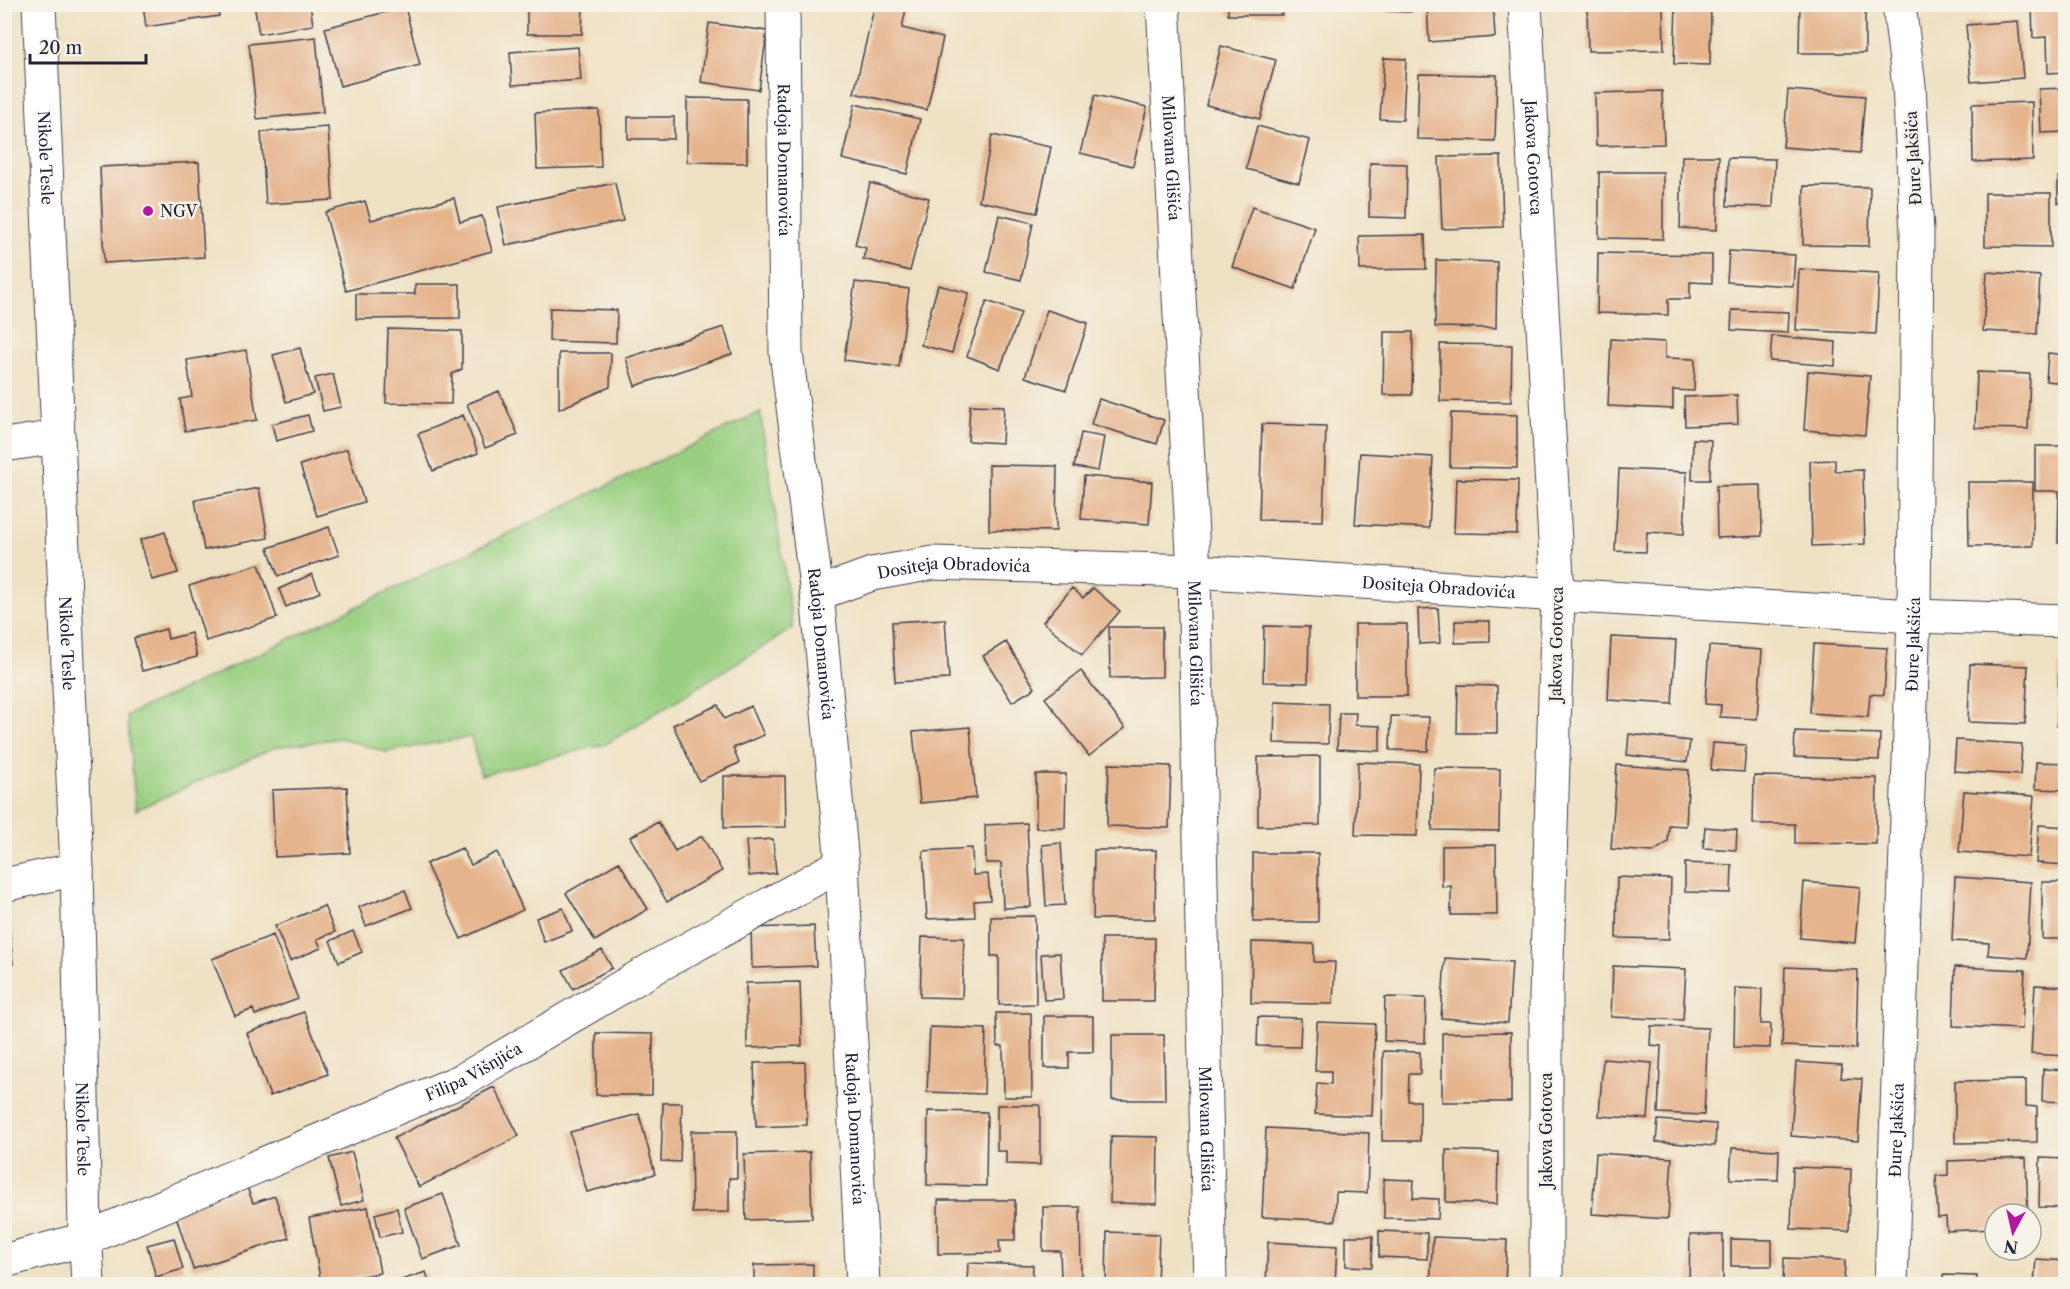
<svg xmlns="http://www.w3.org/2000/svg" width="2070" height="1289" font-family="'Libre Caslon Text',serif">
<rect width="100%" height="100%" fill="#f7f3e8"/>
<filter id="ink" filterUnits="userSpaceOnUse"><feTurbulence type="fractalNoise" baseFrequency=".0167" numOctaves="2"/><feDisplacementMap in="SourceGraphic" scale="12" xChannelSelector="R" yChannelSelector="G"/><feConvolveMatrix kernelMatrix="1 2 1 2 8 2 1 2 1" color-interpolation-filters="sRGB"/></filter>
<filter id="wash" filterUnits="userSpaceOnUse"><feTurbulence type="fractalNoise" baseFrequency=".008" numOctaves="4" result="noise"/><feDisplacementMap in="SourceGraphic" scale="24" xChannelSelector="R" yChannelSelector="G"/><feGaussianBlur stdDeviation="1.35" result="paint"/><feColorMatrix in="noise" values="0 0 0 0 0 0 0 0 0 0 0 0 0 0 0 0 0 1.4 0 .05"/><feComposite in="paint" operator="in"/></filter>
<g filter="url(#wash)">
<rect width="100%" height="100%" fill="#efe1c3"/>
<path fill="#99cf81" stroke="#5e785e" stroke-width="1.5" d="M760,412L793,628L606,744L481,775L471,737L385,752L341,738L275,747L136,810L127,715L215,675Z"/>
<g id="blocks">
<path fill="#e5b48d" d="M143,4H217L219,16L146,27Z
M254,4H310L313,25L259,34Z
M527,4H583L582,34H527Z
M875,4H907L902,28L943,38L927,110L854,93Z
M1228,4H1282V15H1228Z
M1386,4H1411V12L1386,11Z
M1427,4H1493L1495,37L1429,42Z
M1587,4H1663L1664,50L1588,51Z
M1676,4H1711L1710,65L1674,64Z
M1722,4H1771V7H1722Z
M1800,4H1865V53H1799Z
M2066,5V72L2048,73L2047,37L2033,38L2032,6Z
M405,7L420,65L340,86L325,28Z
M2018,21L2023,78L1971,82L1966,25Z
M709,23L767,31L759,90L701,82Z
M316,37L323,112L257,119L249,44Z
M1221,46L1276,60L1260,119L1206,105Z
M578,47L581,80L512,85L510,52Z
M1384,58L1406,59L1403,120L1380,119Z
M1419,74L1497,75L1495,141L1417,139Z
M2066,88V132L2041,133L2039,89Z
M1788,90L1865,96L1860,153L1783,147Z
M1662,91L1664,144L1596,146L1595,93Z
M1095,95L1147,107L1133,166L1080,153Z
M687,98L747,99V163L687,162Z
M2032,102L2033,160L1973,162L1972,104Z
M855,104L920,119L907,174L842,159Z
M599,110L601,167L537,169L535,113Z
M628,117H674V139H628Z
M1257,126L1310,140L1299,183L1246,169Z
M328,127L333,200L266,204L261,132Z
M992,135L1051,147L1037,213L979,201Z
M1501,156L1503,227L1442,229L1439,157Z
M1682,156H1719L1717,230L1680,228Z
M1728,158L1775,159L1773,207L1727,206Z
M199,162L204,257L104,263L100,167Z
M1370,163L1407,164L1406,218L1369,217Z
M1599,172H1663V239L1599,238Z
M2066,176V203H2058V177Z
M615,183L623,221L506,245L498,207Z
M870,183L929,198L910,271L863,259L866,248L855,245Z
M1804,186L1870,187L1869,246L1803,245Z
M1985,193H2051V247L1985,246Z
M454,198L460,222L482,216L492,251L346,291L325,212L365,201L371,220Z
M1252,207L1315,228L1295,289L1232,267Z
M999,215L1033,223L1021,280L986,272Z
M1425,235L1426,269L1360,270L1359,236Z
M1729,251L1795,255L1793,286L1727,282Z
M1598,253L1712,255V283L1690,282V299H1668V315L1597,313Z
M1436,260L1497,262L1496,328L1435,327Z
M1799,269L1879,273L1876,334L1796,330Z
M1987,272L2040,276L2037,334L1983,331Z
M855,282L909,289L899,367L844,360Z
M415,284H460V318L356,319V294H415Z
M938,285L969,293L952,353L921,345Z
M987,301L1021,313L1000,369L967,356Z
M550,308L617,310L616,343L549,341Z
M1047,310L1088,323L1066,390L1025,377Z
M1732,310L1789,312L1788,333L1731,330Z
M724,327L732,354L635,386L626,358Z
M388,329L462,331V369L452,374L451,404L386,403Z
M1384,332H1413L1412,395H1383Z
M1772,336L1836,342L1835,366L1770,361Z
M1611,339L1665,342V358L1695,359L1694,391L1673,390V409L1608,406Z
M1440,344L1512,345L1511,402L1440,401Z
M300,348L313,394L286,402L273,355Z
M246,350L257,420L185,431L180,399L192,397L187,360Z
M559,353H611L610,387L559,409Z
M2048,353L2066,355V383L2046,381Z
M1808,371L1870,376L1865,435L1804,430Z
M1977,372L2030,374L2028,429L1975,428Z
M333,374L341,407L323,411L315,378Z
M499,391L518,435L485,448L467,404Z
M1737,395L1738,424L1685,426L1684,397Z
M1099,399L1164,420L1157,444L1091,424Z
M970,405L1004,406L1002,443L968,441Z
M1451,413L1517,415V468L1450,467Z
M308,415L312,431L276,441L272,424Z
M463,415L478,453L433,471L418,434Z
M1262,424L1326,426L1323,521L1259,520Z
M1081,433L1104,437L1098,471L1074,467Z
M1693,439L1711,440L1710,480H1692Z
M2035,446H2066V543H2058L2059,491H2035Z
M347,449L364,502L317,516L300,465Z
M1360,453L1433,457L1429,528L1355,524Z
M1835,460V471L1863,470L1865,544L1812,546L1810,461Z
M989,465L1057,466L1056,531L989,530Z
M1619,469L1687,472L1684,534L1647,532L1646,552L1615,551Z
M1084,476L1152,482L1149,524L1081,519Z
M1456,479L1518,480L1517,534L1454,533Z
M1968,482H2033V546H1969Z
M1761,485L1762,536L1717,538L1716,486Z
M259,488L268,538L204,550L195,500Z
M329,527L339,555L278,576L268,548Z
M165,532L178,573L152,580L140,540Z
M259,564L277,618L206,641L189,586Z
M312,574L320,592L286,607L279,589Z
M1072,588L1083,598L1093,588L1120,611L1082,655L1043,622Z
M1438,608L1440,643L1419,644L1418,609Z
M945,619L949,679L895,682L892,622Z
M1455,621H1490V642L1455,643Z
M1355,624H1407V696H1355Z
M1264,626L1309,627L1308,683L1263,682Z
M1109,627H1162V677L1110,678Z
M166,629L168,639L191,633L197,657L142,671L134,638Z
M1611,637L1676,640L1672,704L1608,700Z
M1006,642L1035,688L1012,702L983,656Z
M1814,644L1887,648L1884,695L1870,694L1868,717L1810,713Z
M1709,646L1762,650L1757,719L1720,717L1721,705L1705,704Z
M1970,664L2028,666L2025,724L1968,722Z
M2059,666L2066,667V726H2057Z
M1081,671L1125,728L1089,756L1045,698Z
M1458,685L1497,686V733H1457Z
M1275,702L1329,704L1328,744L1274,743Z
M718,705L724,719L751,706L764,735L733,748L739,763L699,781L673,725Z
M1339,713H1356L1355,725L1380,726V751L1337,749Z
M1391,716L1429,717L1428,751L1390,750Z
M970,727L976,798L920,803L913,732Z
M1795,731L1880,734L1879,760L1794,757Z
M1629,734L1690,741L1687,762L1627,755Z
M1956,740L2022,744L2020,775L1954,771Z
M1713,743L1746,745L1744,772L1711,770Z
M1320,756V825L1258,826V757Z
M1358,762L1419,764L1417,836L1355,835Z
M2036,762L2066,763V790L2035,789Z
M1109,764L1171,766L1169,828L1107,826Z
M1617,765L1689,770L1686,826L1669,825L1668,842L1653,852L1611,849Z
M1434,768L1500,769L1499,831L1432,830Z
M1036,774H1066L1065,828H1036Z
M724,776H785L786,827L724,828Z
M1754,776L1877,778L1876,844L1795,843V824H1753Z
M347,787L350,853L275,857L272,790Z
M1964,791L2034,796L2029,857L1959,852Z
M658,822L675,851L702,836L722,871L667,902L630,837Z
M1027,823L1031,907L1003,908L1001,863H986L985,825Z
M2039,825L2066,827V865L2036,863Z
M1705,827L1737,830L1736,850L1703,848Z
M773,839L776,873L749,876L746,841Z
M1061,843L1065,905L1046,906L1042,845Z
M1496,845L1497,915H1451V886L1442,887V846Z
M462,848L471,865L497,852L523,910L461,939L426,864Z
M972,848L973,875L988,874L990,900L974,901L975,917L927,919L923,851Z
M1094,850H1156L1155,919H1093Z
M1253,853H1318V922H1253Z
M619,862L648,909L595,941L566,893Z
M1685,863L1732,865L1731,893L1685,892Z
M1617,877L1671,879L1669,939L1616,938Z
M1955,877L2031,882L2027,958L1988,955L1989,943L1952,941Z
M1804,882L1860,887L1855,943L1800,938Z
M2042,882H2066V939H2042Z
M405,890L412,908L366,926L359,907Z
M4,894H6L13,964L4,965Z
M324,906L335,932L317,939L321,948L290,961L275,926Z
M563,908L572,931L544,942L536,918Z
M1035,916L1036,1004L999,1005V956H991V917Z
M814,926L816,966L752,968L751,928Z
M353,931L362,952L339,962L330,941Z
M273,935L298,999L255,1015L253,1009L235,1016L212,959Z
M922,937L964,938L962,998L920,997Z
M1102,938H1155L1154,1001H1102Z
M1252,942L1314,944V962H1335L1333,1004L1251,1003Z
M602,950L612,968L573,989L563,970Z
M1060,953L1063,999L1044,1000L1041,954Z
M1445,958L1512,962L1508,1023L1441,1018Z
M1613,966L1686,969L1683,1020L1611,1017Z
M1785,967L1858,970L1856,1049L1782,1046Z
M1955,967L2025,970L2022,1029L1953,1026Z
M800,982L802,1046L747,1048L746,983Z
M2035,985L2066,987V1056L2031,1054Z
M1735,988L1762,989L1761,1024H1771L1770,1048L1734,1047Z
M1385,997L1426,998L1425,1043L1384,1041Z
M304,1012L328,1074L270,1096L247,1033Z
M996,1013H1031L1032,1097H1004L1003,1046H997Z
M1044,1016H1093V1052H1069V1068H1044Z
M1258,1017L1301,1018L1300,1047L1257,1046Z
M1317,1022L1375,1024L1372,1116L1315,1114L1317,1083L1331,1084V1071H1315Z
M1651,1026L1708,1028L1704,1115L1658,1113L1661,1046L1650,1045Z
M930,1027L986,1029L984,1094L927,1092Z
M1511,1032V1102H1442V1033Z
M596,1033L653,1034L652,1095H596Z
M1112,1035H1164L1165,1100H1112Z
M1383,1051L1420,1052V1074H1409L1408,1101H1420V1141H1382Z
M1603,1059L1652,1063L1648,1119L1599,1116Z
M805,1062L807,1125L756,1127L754,1063Z
M1796,1062L1842,1065L1841,1078L1862,1079L1858,1141L1791,1136Z
M2043,1069L2066,1070V1102L2042,1101Z
M2026,1080V1106L2037,1107V1142L1955,1143V1081Z
M494,1087L519,1136L419,1187L394,1138Z
M663,1103H682L680,1162L661,1161Z
M997,1105H1040V1165L1006,1164V1151H997Z
M928,1111L987,1112L986,1186L927,1185Z
M639,1114L655,1174L587,1192L570,1132Z
M1658,1120L1716,1124L1715,1146L1656,1142Z
M1266,1128L1369,1133L1367,1193L1336,1192L1335,1221L1262,1217Z
M691,1131H737V1178H729V1212L692,1213Z
M1111,1136L1158,1137L1157,1204L1110,1203Z
M1732,1148L1779,1150L1778,1180L1730,1179Z
M1446,1150L1498,1152L1497,1204L1446,1202Z
M352,1152L364,1200L341,1206L329,1158Z
M810,1152L812,1218L746,1220L744,1154Z
M1596,1153L1672,1158L1668,1219L1592,1214Z
M2026,1158L2028,1214H1995V1229L1947,1231L1946,1217L1938,1218L1936,1176L1948,1175V1161Z
M2040,1158L2066,1159V1208L2039,1207Z
M1793,1167L1851,1169L1849,1231L1791,1229Z
M1384,1179L1414,1180L1413,1198L1439,1199L1438,1219L1384,1218Z
M247,1187L253,1203L275,1196L289,1238L193,1269L174,1210Z
M443,1194L461,1245L422,1259L404,1208Z
M938,1200H1015V1240H999L1000,1253L938,1254Z
M368,1207L380,1273L321,1283L309,1218Z
M1043,1207H1080L1081,1278H1061L1060,1251H1043Z
M397,1208L402,1232L380,1237L375,1214Z
M1379,1231L1427,1233V1259L1379,1257Z
M1107,1232L1159,1234L1157,1284H1106Z
M1690,1235H1723V1284H1689Z
M1346,1236H1373L1372,1267L1346,1266Z
M1433,1237L1507,1240L1505,1284H1430Z
M174,1238L183,1269L156,1277L147,1245Z
M1731,1239L1772,1240V1266H1731Z
M1268,1242L1337,1246L1335,1284H1266Z
M1784,1258L1845,1260L1844,1284H1783Z
M2036,1259L2066,1261L2064,1284H2034Z
M968,1263L1033,1265L1032,1284H967Z
M813,1264V1284H754V1265Z
M426,1272L430,1284H389Z
M1943,1275L1977,1276L1976,1284H1943Z"/>
</g>
</g>
<g filter="url(#ink)">
<use href="#blocks" fill-opacity="0" stroke="#413f4f" stroke-width="1.5"/>
<g fill="none" stroke-linecap="round" stroke-linejoin="round">
<defs>
<g id="street">
<path id="s1" d="M783,4L786,352L817,594L842,864L863,1284"/>
<path id="s2" d="M1163,4L1194,571L1210,1284"/>
<path id="s3" d="M1525,4L1558,595L1546,995V1284"/>
<path d="M4,445L58,437"/>
<path id="s4" d="M817,594L872,574L933,563L1194,571L1558,595L1914,616L2066,621"/>
<path d="M4,885L77,869"/>
<path id="s5" d="M4,1261L85,1239L463,1080L659,965L842,864"/>
<path id="s6" d="M1891,1284L1914,616L1917,232L1909,86L1899,4"/>
</g>
<g id="secondary">
<path id="s7" d="M39,4L77,869L85,1229L88,1284"/>
</g>
</defs>
<use href="#street" stroke="#413f4f" stroke-width="35"/>
<use href="#secondary" stroke="#413f4f" stroke-width="35"/>
<use href="#street" stroke="#fff" stroke-width="33"/>
<use href="#secondary" stroke="#fff" stroke-width="33"/>
</g>
</g>
<circle fill="#b5179e" stroke="#f7f3e8" stroke-width="2" cx="148" cy="211" r="6"/>
<g text-anchor="middle" stroke-width="5" stroke-linejoin="round" paint-order="stroke">
<g font-size="16" fill="#22223b" stroke="#f7f3e8">
<text transform="translate(1913 158) rotate(-93)" y="6">Đure Jakšića</text>
<text dy="6" stroke="none"><textPath href="#s7" startOffset="154">Nikole Tesle</textPath></text>
<text dy="6" stroke="none"><textPath href="#s2" startOffset="154">Milovana Glišića</textPath></text>
<text dy="6" stroke="none"><textPath href="#s3" startOffset="154">Jakova Gotovca</textPath></text>
<text dy="6" stroke="none"><textPath href="#s1" startOffset="156">Radoja Domanovića</textPath></text>
<text dy="6" stroke="none"><textPath href="#s4" startOffset="141">Dositeja Obradovića</textPath></text>
<text dy="6" stroke="none"><textPath href="#s4" startOffset="627">Dositeja Obradovića</textPath></text>
<text dy="6" stroke="none"><textPath href="#s7" startOffset="640">Nikole Tesle</textPath></text>
<text dy="6" stroke="none"><textPath href="#s1" startOffset="642">Radoja Domanovića</textPath></text>
<text dy="6" stroke="none"><textPath href="#s2" startOffset="640">Milovana Glišića</textPath></text>
<text transform="translate(1556 644) rotate(-89)" y="6">Jakova Gotovca</text>
<text dy="6" stroke="none"><textPath href="#s6" startOffset="640">Đure Jakšića</textPath></text>
<text dy="6" stroke="none"><textPath href="#s5" startOffset="507">Filipa Višnjića</textPath></text>
<text dy="6" stroke="none"><textPath href="#s1" startOffset="1128">Radoja Domanovića</textPath></text>
<text dy="6" stroke="none"><textPath href="#s7" startOffset="1126">Nikole Tesle</textPath></text>
<text dy="6" stroke="none"><textPath href="#s2" startOffset="1126">Milovana Glišića</textPath></text>
<text transform="translate(1546 1130) rotate(-90)" y="6">Jakova Gotovca</text>
<text dy="6" stroke="none"><textPath href="#s6" startOffset="154">Đure Jakšića</textPath></text>
</g>
<g font-size="16" fill="#22223b" stroke="#f7f3e8" text-anchor="start">
<text x="160" y="217">NGV</text>
</g>
</g>
<rect width="2070" height="1289" fill="none" stroke="#f7f3e8" stroke-width="24"/>
<g transform="translate(2013 1232) rotate(188)"><circle r="28" fill="#f7f3e8" stroke="#a29fa3" stroke-width="1.5"/>
<path d="M0-4.5L10 22L0 15L-10 22Z" fill="#b5179e"/>
<text y="-9" font-size="16" font-weight="bold" text-anchor="middle" fill="#22223b">N</text>
</g>
<path d="M30 54v9h116v-9" fill="none" stroke="#22223b" stroke-width="3"/>
<text x="39" y="54" font-size="18" fill="#22223b" stroke="#f7f3e8" stroke-width="4.5" paint-order="stroke">20 m</text>
</svg>
